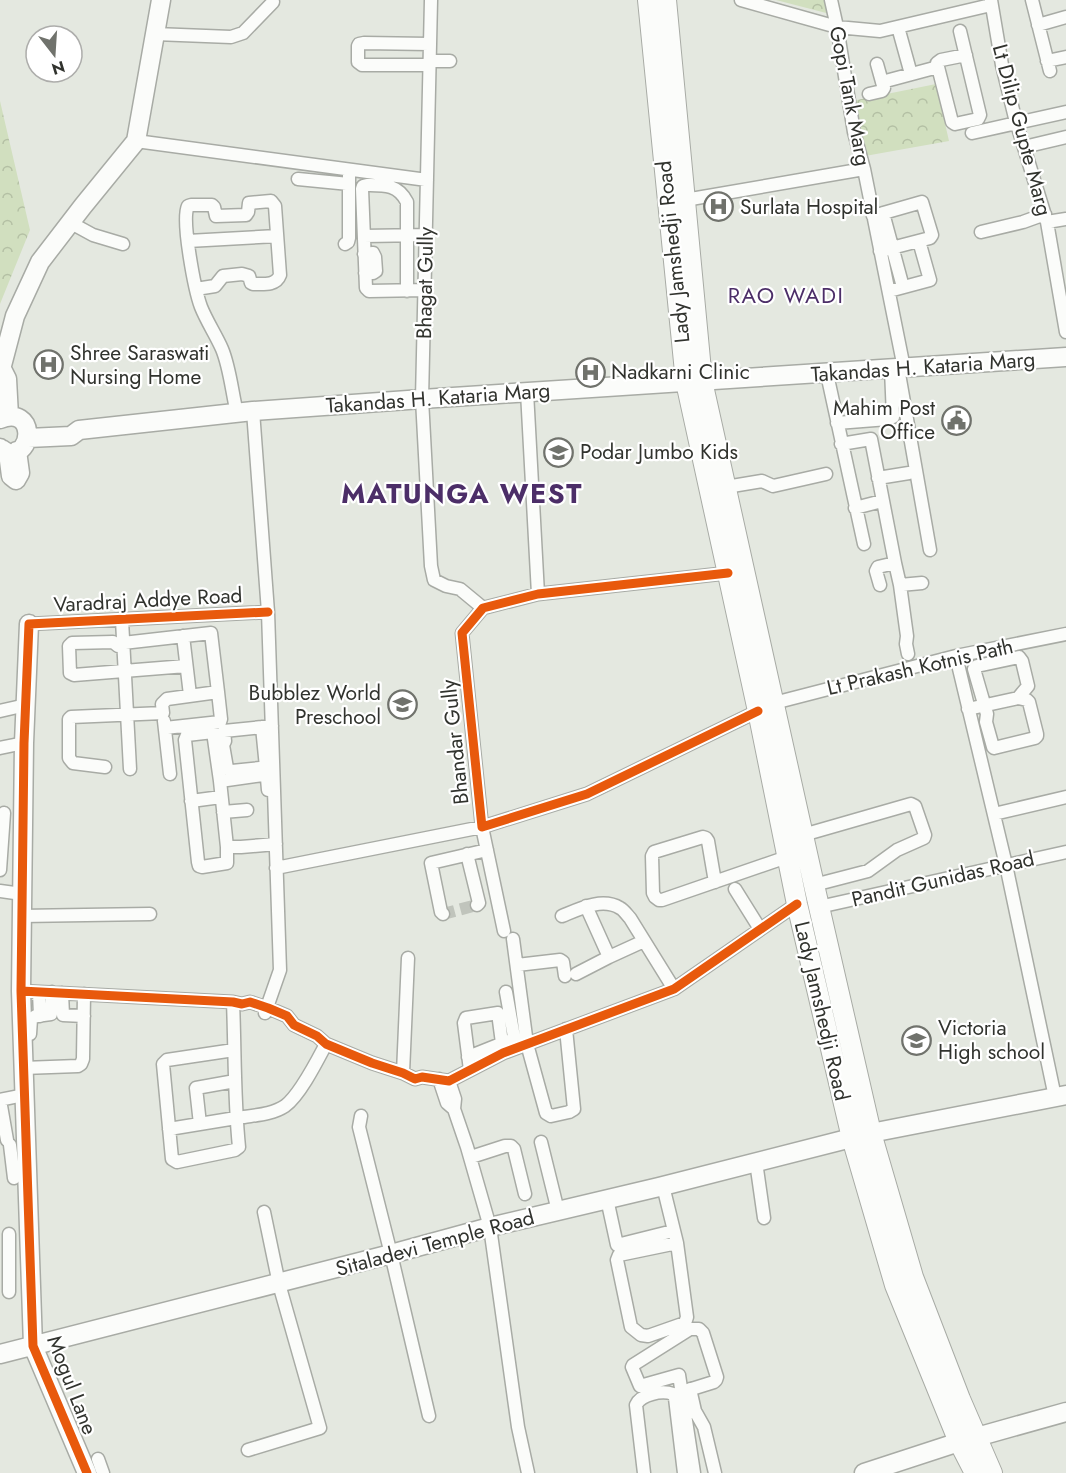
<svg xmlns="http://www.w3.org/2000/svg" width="1066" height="1473" font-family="Jost,sans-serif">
<defs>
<pattern id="park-crowns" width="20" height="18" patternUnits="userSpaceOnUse" patternTransform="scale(1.5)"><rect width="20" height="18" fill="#d1dfbf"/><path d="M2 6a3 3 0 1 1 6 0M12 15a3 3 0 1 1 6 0" fill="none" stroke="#b4c0a4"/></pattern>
</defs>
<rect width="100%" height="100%" fill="#e4e8e0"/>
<path fill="url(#park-crowns)" d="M776,0H826L830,14Z
M936,84L949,141L865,156L852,101Z
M0,101L30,230L0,304Z"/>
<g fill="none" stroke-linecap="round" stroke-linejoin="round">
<path stroke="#c0c4bc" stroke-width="12" stroke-dasharray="12 6" stroke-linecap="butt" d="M443,914L477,905"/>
<defs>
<path id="street" d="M431,0L422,399L431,566L434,580L446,586L460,589L483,608
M741,0L837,27L880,31L991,5
M831,0L837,27L854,132L864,169L904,368
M991,0L1002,65L1015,118L1047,222L1066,332
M1032,0L1050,71
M1038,25L1066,17
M898,27L911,74
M960,31L980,115L978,119L955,124L952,122L937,63L941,60L966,55
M155,34L231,37L243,33L273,2
M429,61H450
M1047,61L1066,57
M877,64L882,82L938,67
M429,65H362L358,62V46L359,44L364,43L429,44
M869,94L882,91L884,88L882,82
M972,133L1066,112
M136,141L427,180
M1024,147L1066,137
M298,179L349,184
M685,200L864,169
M883,213L903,287
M873,216L922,202L932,235L930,238L880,251
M1047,222L1066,219
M71,223L93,235L123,244
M981,232L1023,222L1045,214
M364,236L426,235
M188,241L277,236
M345,244L348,242L349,238V170
M364,254L373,253L375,257L376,271L373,273H365
M196,289L215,286L223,276L242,274L249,276L251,283L253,284C263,284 276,286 280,275L275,206L271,201L249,203L248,212L246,215L216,216L214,207L212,205H191L188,206C181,220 195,291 201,307C207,322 216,335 222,349C230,368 232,393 237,413
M407,291V202C398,184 384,185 367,185L363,186L362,189L366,288L369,291L425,290
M889,291L930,280L919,241
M898,368L930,550
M827,374L864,544
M527,392L538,594
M253,411L268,612L280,970L265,1013
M837,423L888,419L893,417L891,369
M841,444L871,439L895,563L878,567L876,571L880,585
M878,478L909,473
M726,487L762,481L773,486L826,474
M855,508L882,501
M895,563L900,585L922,583
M728,573L538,594L483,608L462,633L482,827L587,794L758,711
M900,585L907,636L906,644L908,654
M122,620L130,769
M29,624L268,612
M183,636L190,695
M123,646H118L113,642L72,643L69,646L70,673L74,675L186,666
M956,656L1006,865L1055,1097
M774,703L956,656L1066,634
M968,709L1018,698L1028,686L1022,661L1019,657L977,666L974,669L987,714L986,722L993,747L994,748L1035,738L1037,736V734L1029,702L1027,700L1018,698
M0,711L26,705
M164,721L170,774
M262,727L266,767
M165,728L220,722L221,719L218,692
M0,748L24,743
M105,767L73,763L69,758V719L71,717L163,713L162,704L167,699L218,692L211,633L123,643
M260,768L232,771L227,768L223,745L225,741L224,731L272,726
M220,781L213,732L187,735L185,740L198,862L199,866L202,867L227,863V847
M268,790L267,778L263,775L220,781L227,847H241L276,844
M191,801L221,797
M223,812L247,810
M994,814L1066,797
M803,835L911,804L915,806L925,835L924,838L897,850L868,871L814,885
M467,854L479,903L477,905
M276,868L482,827L504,931
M0,870L4,813
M715,882L708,841L706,838L703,837L654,852L652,856L653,893L655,897L659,900H662L787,857
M735,889L760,929
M0,891L22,894
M586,906L609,957L644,941
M819,907L1066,852
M443,914L441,912L431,863L487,850
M21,916L150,914
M562,916C579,909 602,897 620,908C624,910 627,915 630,918L674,989
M513,939L527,1044L546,1113L551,1116L569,1112L574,1109L566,1029
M517,965L560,960L563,962L565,976
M576,974L609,957
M21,991L233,1002L242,1004L250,1002L268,1008L287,1016L294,1025L317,1036L326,1044L372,1063L403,1073L415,1079L422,1077L449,1081L503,1053L674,989L797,904
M39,992L40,1016
M506,992L516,1048
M62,993L63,1015L84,1016
M233,1002C235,1050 234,1099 239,1147L235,1150L177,1162L172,1159L163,1064L167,1060L234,1050
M30,1034L31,1019L36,1016L51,1014L52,992
M468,1057L508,1041
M23,1068L78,1066L81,1064L83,1059L84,994
M470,1070L464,1023L466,1018L498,1013L502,1043
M403,1073L408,958
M439,1079L447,1103L454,1109L467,1147L490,1227L518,1427L528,1473
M449,1081L455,1099L454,1109
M0,1100L7,1140
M0,1100L24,1095
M361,1116L359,1127L391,1254L429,1416
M244,1117C257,1115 273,1114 285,1106C300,1095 317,1061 326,1044
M200,1124L196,1088L235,1081
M169,1129L236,1118
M541,1142L558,1211
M10,1145L14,1178
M471,1157L505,1146H511L514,1149L525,1194
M756,1162L764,1218
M663,1186L677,1243L687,1317L685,1323L648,1336L641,1335L631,1327L617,1260L619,1255L677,1243
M607,1199L617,1245L673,1231
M9,1234V1292
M690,1389L695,1411L704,1427L715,1473
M682,1392L714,1382L716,1380L717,1377L703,1333L699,1329H690L633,1365L632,1367L640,1386L679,1375L694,1473
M248,1450L320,1428L279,1284L264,1212
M98,1459L103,1473
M644,1473L636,1405C641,1394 662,1390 673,1394L675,1398L684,1473"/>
<path id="secondary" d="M2,369L7,379L9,416
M0,373L15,316L40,262L83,206L136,141L161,0
M0,419C36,405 34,457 8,453C7,452 1,449 0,448
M28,438L71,436L79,430L253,411L422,399L1066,357
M8,453L11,476L16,480L20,473L17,451
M29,624L24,743L21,991L33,1346L87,1473
M0,1354L391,1254L490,1227L659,1187L871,1133L1066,1095
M864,1473L959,1442L1066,1412"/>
<path id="primary" d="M648,0L686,382L758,711L797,904L852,1138L895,1285L959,1442L975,1473
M666,0L702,381L814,885L871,1133L913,1277L960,1399L992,1473"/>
</defs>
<use href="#street" stroke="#a8aba5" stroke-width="15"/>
<use href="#secondary" stroke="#a8aba5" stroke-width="21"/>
<use href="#primary" stroke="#a8aba5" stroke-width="22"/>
<use href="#street" stroke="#fbfcfa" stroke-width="12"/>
<use href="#secondary" stroke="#fbfcfa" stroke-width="18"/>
<use href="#primary" stroke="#fbfcfa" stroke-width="20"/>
<defs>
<path id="cycleway" d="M728,573L538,594L483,608L462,633L482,827L587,794L758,711
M21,991L233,1002L242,1004L250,1002L268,1008L287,1016L294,1025L317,1036L326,1044L372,1063L403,1073L415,1079L422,1077L449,1081L503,1053L674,989L797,904
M87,1473L33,1346L21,991L24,743L29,624L268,612"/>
</defs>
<use href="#cycleway" stroke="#fff" stroke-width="13"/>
<use href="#cycleway" stroke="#e8590c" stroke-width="9"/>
</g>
<defs>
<symbol id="hospital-ring" viewBox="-11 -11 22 22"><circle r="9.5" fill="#fff" stroke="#70726c" stroke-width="1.5"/><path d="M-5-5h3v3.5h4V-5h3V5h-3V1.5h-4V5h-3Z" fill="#70726c"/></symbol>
<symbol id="civic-ring" viewBox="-11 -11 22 22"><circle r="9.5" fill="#fff" stroke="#70726c" stroke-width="1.5"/><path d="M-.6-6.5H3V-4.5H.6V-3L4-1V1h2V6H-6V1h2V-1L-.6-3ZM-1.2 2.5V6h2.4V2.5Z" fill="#70726c"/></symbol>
<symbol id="school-ring" viewBox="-11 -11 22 22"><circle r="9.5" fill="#fff" stroke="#70726c" stroke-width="1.5"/><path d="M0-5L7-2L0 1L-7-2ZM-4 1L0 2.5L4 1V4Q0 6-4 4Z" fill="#70726c"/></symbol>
</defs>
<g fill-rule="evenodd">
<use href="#hospital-ring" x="702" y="190" width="33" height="33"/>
<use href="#hospital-ring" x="32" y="348" width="33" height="33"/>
<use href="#hospital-ring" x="574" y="356" width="33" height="33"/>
<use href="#civic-ring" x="940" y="404" width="33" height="33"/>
<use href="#school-ring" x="542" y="436" width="33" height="33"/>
<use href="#school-ring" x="386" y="688" width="33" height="33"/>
<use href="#school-ring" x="900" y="1024" width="33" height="33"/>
</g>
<g text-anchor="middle" stroke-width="4.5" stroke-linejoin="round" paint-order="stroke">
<g font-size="21" fill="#31332e" stroke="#fff">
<text transform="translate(850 96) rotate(79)" y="7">Gopi Tank Marg</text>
<text transform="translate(1022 130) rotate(75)" y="7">Lt Dilip Gupte Marg</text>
<text transform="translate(673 252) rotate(-96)" y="7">Lady Jamshedji Road</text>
<text transform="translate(425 283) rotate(-89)" y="7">Bhagat Gully</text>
<text transform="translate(923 367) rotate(-4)" y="7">Takandas H. Kataria Marg</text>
<text transform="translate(438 398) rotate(-4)" y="7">Takandas H. Kataria Marg</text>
<text transform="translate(148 600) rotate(-3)" y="7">Varadraj Addye Road</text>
<text transform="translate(920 667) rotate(-13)" y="7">Lt Prakash Kotnis Path</text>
<text transform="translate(455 742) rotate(-96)" y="7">Bhandar Gully</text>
<text transform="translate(943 879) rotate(-13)" y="7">Pandit Gunidas Road</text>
<text transform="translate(822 1011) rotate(77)" y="7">Lady Jamshedji Road</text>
<text transform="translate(435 1243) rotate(-15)" y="7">Sitaladevi Temple Road</text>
<text transform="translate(72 1385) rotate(69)" y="7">Mogul Lane</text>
</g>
<g font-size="21" fill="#31332e" stroke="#fff" text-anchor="start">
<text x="740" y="214">Surlata Hospital</text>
<text x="70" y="360">Shree Saraswati<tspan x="70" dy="24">Nursing Home</tspan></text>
<text x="611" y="379">Nadkarni Clinic</text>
<text x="935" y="415" text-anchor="end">Mahim Post<tspan x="935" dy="24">Office</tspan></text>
<text x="580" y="459">Podar Jumbo Kids</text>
<text x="381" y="700" text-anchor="end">Bubblez World<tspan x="381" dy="24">Preschool</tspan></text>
<text x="938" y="1035">Victoria<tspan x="938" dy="24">High school</tspan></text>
</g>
<g font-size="22" letter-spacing="1.5" fill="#4c2e68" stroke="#fff">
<text x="786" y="303">RAO WADI</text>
</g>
<g font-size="27" font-weight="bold" letter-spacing="1.5" fill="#4c2e68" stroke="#fff">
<text x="462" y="503">MATUNGA WEST</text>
</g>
</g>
<g transform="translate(54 54) rotate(163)"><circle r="28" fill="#ffffff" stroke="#adadab" stroke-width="1.5"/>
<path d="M0-4.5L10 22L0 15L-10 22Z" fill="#70726c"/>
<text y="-9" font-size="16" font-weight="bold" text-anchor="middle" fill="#31332e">N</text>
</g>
</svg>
